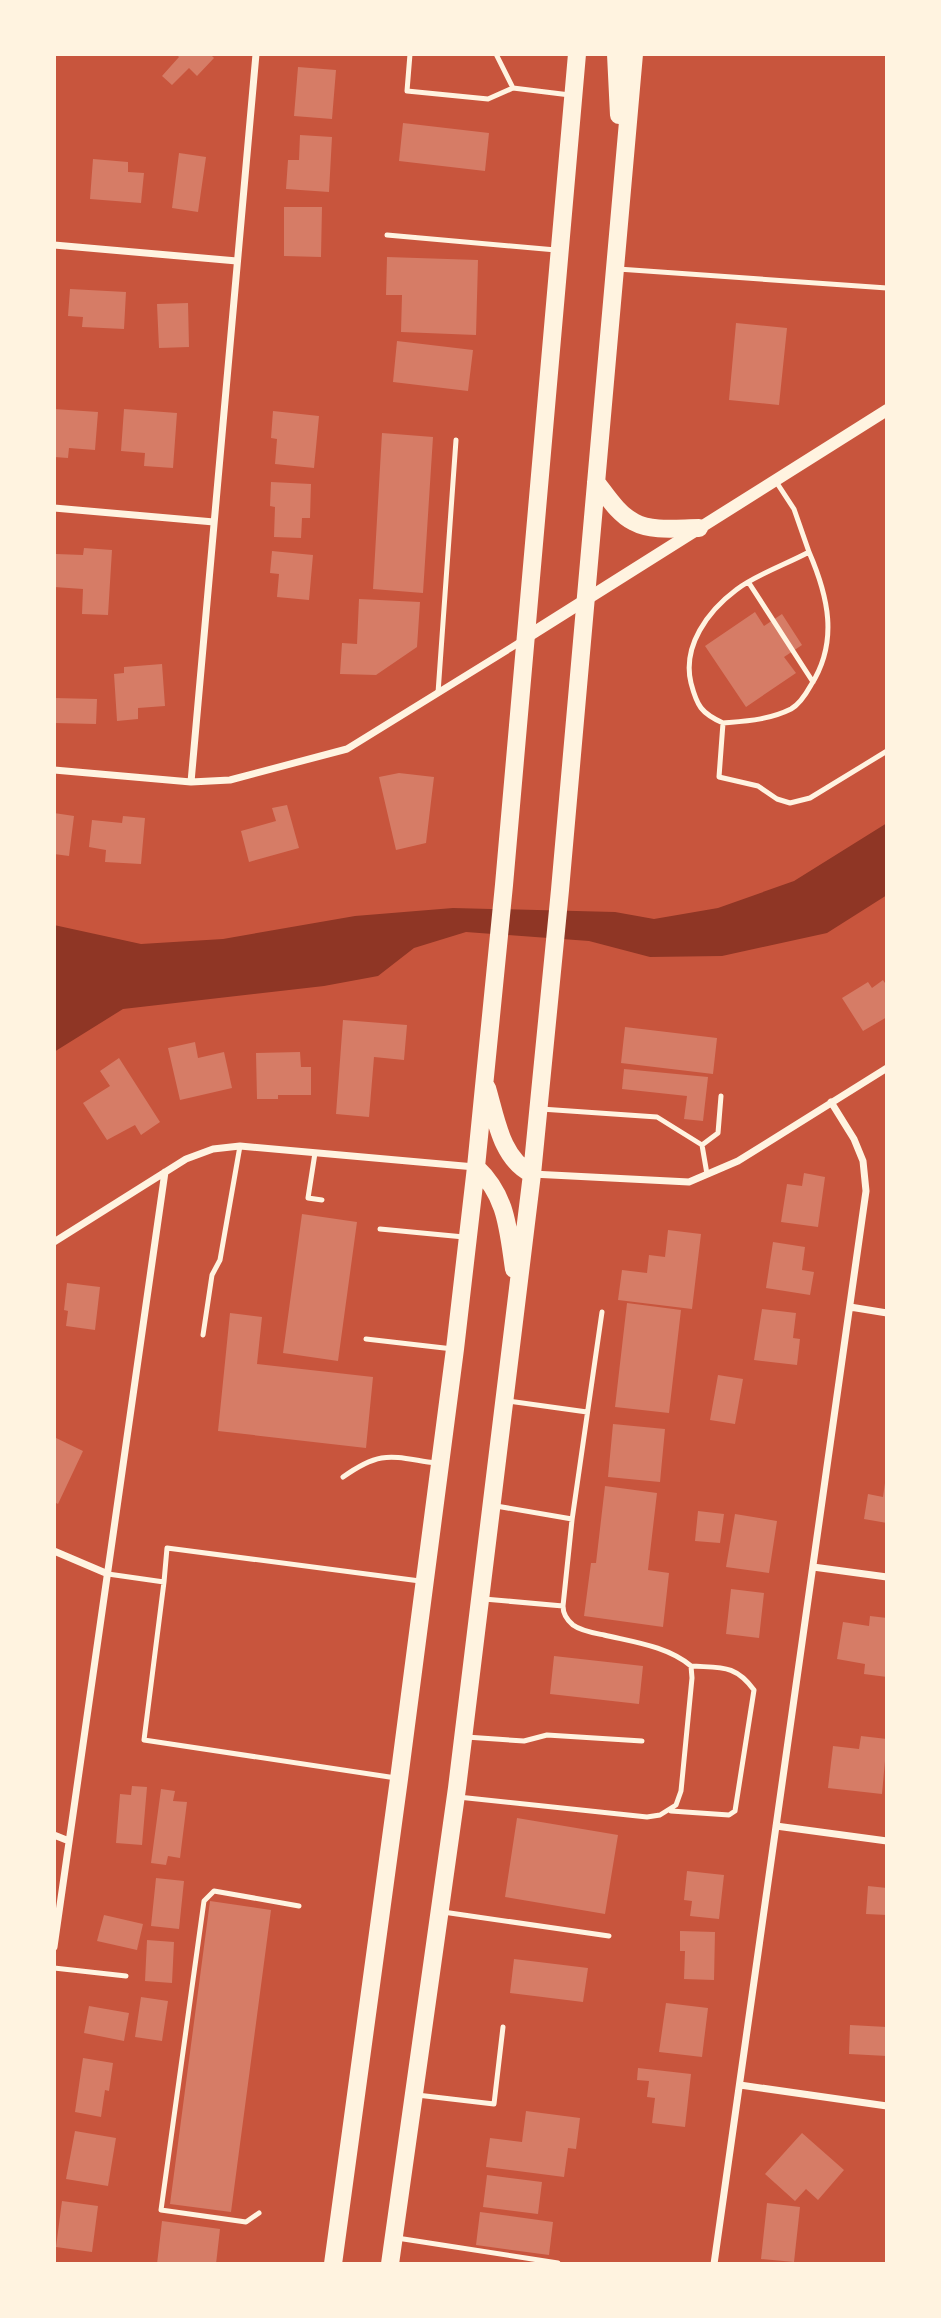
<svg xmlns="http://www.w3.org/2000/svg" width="941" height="2318" font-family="'PT Sans Narrow',sans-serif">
<rect width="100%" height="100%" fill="#c8553d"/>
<path fill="#8f3625" d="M887,823V895L827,933L722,956L650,957L589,941L466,932L414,948L378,976L324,986L123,1009L54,1052V925L141,944L223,939L355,916L453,908L615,912L654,919L718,908L794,881Z"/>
<path fill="#d67c66" d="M176,54H210L214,58L197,76L189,68L172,85L162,76L179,57Z
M298,67L336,70L332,119L294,116Z
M403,123L489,133L485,171L399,161Z
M300,135L332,137L329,192L286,189L288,160H299Z
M179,153L206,157L198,212L172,208Z
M93,159L128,162V172L144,173L141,203L90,199Z
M284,207H322L321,257L284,256Z
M387,257L478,260L476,335L401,332L402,295H386Z
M70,289L126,292L124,329L82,327L83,317L68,316Z
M188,303L189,347L159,348L157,304Z
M736,323L787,328L779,405L729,400Z
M397,341L473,350L468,391L393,382Z
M54,409L98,412L95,450L69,448L68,458L54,457Z
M124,409L177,413L173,468L144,466L145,453L121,451Z
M273,411L319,416L314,468L275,464L277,439L271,438Z
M382,433L433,437L423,593L373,589Z
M271,482L311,484L310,518H302L301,538L274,537L275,507L270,506Z
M84,548L112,550L108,615L82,614L83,589L54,587L56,554L83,555Z
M272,551L313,555L309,600L277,597L279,574L270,573Z
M359,599L420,602L417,647L376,675L340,674L342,643L357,644Z
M755,612L764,626L782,614L802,645L784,657L796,673L746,707L705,646Z
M162,664L165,706L138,708V719L117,721L114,674L124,673V667Z
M54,698L97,699L96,724L54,723Z
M399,773L434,777L426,843L396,850L379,777Z
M287,805L299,848L249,862L241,831L276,821L272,808Z
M54,813L74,816L69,856L54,854Z
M123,816L145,818L141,864L105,862L106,850L89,847L92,820L122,823Z
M883,980L887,986V1017L863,1031L842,998L868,982L872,988Z
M343,1020L407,1025L404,1060L374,1057L369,1117L336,1114Z
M625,1027L717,1038L713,1074L621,1063Z
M195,1042L198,1058L224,1052L232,1088L180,1100L168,1048Z
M300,1052L301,1067H311V1095H278V1099H257L256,1053Z
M119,1058L160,1122L141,1135L135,1125L107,1140L83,1103L110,1086L100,1071Z
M624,1069L708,1077L703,1121L684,1119L687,1096L622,1089Z
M804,1173L825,1177L818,1227L781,1222L787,1184L802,1186Z
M302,1214L357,1222L338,1361L283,1353Z
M668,1230L701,1234L692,1309L618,1300L622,1270L647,1273L649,1255L665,1257Z
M773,1242L805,1247L802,1270L814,1272L810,1295L766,1288Z
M67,1283L100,1287L95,1330L66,1326L68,1311L64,1310Z
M627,1303L681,1310L669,1413L615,1407Z
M762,1309L796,1313L793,1338L800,1339L797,1365L754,1360Z
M230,1313L262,1317L257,1364L373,1377L366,1448L218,1431Z
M718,1375L743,1379L735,1424L710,1420Z
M613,1424L665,1429L660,1482L608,1477Z
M54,1437L83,1451L58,1504L54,1502Z
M885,1483L887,1523L864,1519L868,1494L883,1497Z
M605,1486L657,1493L648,1570L669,1573L663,1627L584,1616L591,1563H596Z
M698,1511L724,1514L720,1543L695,1541Z
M735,1514L777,1521L769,1573L726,1567Z
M731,1589L764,1593L759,1638L726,1634Z
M870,1616L887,1618V1677L864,1674L865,1664L837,1659L843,1622L869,1626Z
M554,1656L643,1666L639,1704L550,1694Z
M861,1736L887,1739L882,1794L828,1788L833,1746L859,1749Z
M132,1786L147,1787L142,1845L116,1843L120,1794L131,1795Z
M161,1789L175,1791L173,1801L187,1802L180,1858L168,1856L166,1865L151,1863Z
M517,1818L618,1835L605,1914L505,1897Z
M687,1871L724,1875L719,1919L690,1916L692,1901L684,1900Z
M156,1878L184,1881L179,1929L151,1926Z
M868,1886L887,1888V1915L866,1914Z
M210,1901L271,1910L231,2212L170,2204Z
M104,1915L143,1924L137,1950L97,1941Z
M680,1931L715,1932L714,1980L684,1979L685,1951H680Z
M147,1940L174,1942L172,1983L145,1981Z
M514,1959L588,1968L583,2002L510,1993Z
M141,1997L168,2001L162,2041L135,2037Z
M666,2003L708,2008L702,2057L659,2052Z
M89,2006L129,2013L124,2041L84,2033Z
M850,2025L887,2027V2056L849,2054Z
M83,2058L113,2063L109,2091L105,2090L101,2117L75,2112Z
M638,2068L691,2074L685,2127L652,2123L655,2098L647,2097L649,2081L637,2080Z
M526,2111L580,2118L576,2149L568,2148L564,2177L486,2167L490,2138L522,2142Z
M75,2131L116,2138L108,2186L66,2179Z
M802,2133L844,2170L818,2200L806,2189L795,2201L765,2174Z
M487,2175L542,2182L538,2214L483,2207Z
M62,2201L98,2206L92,2252L56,2247Z
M767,2203L800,2207L794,2262L761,2259Z
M480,2212L553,2222L549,2255L476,2245Z
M162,2221L220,2229L216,2264H157Z"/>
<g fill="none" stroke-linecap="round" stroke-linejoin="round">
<path stroke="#fff3e0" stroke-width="5" d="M410,54L407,91L488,99L513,88L570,95
M496,54L513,88
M387,235L556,250
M618,269L887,288
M775,480L794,509L809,552C787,564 755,575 736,590C708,611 682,646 691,683C697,706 701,713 723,723L719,777L758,786L777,799L790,803L810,798L887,751
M749,583L813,682
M438,693L456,440
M723,723C746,721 769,720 791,709C800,704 806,694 811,685C839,641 828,596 809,552
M541,1109L657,1117L702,1145L707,1174
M702,1145L718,1133L721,1096
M315,1153L308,1198L322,1200
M380,1229L464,1237
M203,1335L212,1275L220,1260L240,1146
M366,1339L453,1349
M508,1401L587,1412
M343,1477C382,1449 392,1457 436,1463
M496,1506L572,1519
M108,1574L164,1582L167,1548L420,1581
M164,1582L144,1740L396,1778
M484,1599L563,1606L572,1520L602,1312
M466,1737L524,1741L547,1735L642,1741
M458,1797L647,1817L660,1815L676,1805L681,1791L692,1678L691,1666C667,1646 633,1642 604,1635C594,1633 581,1631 573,1625C567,1620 563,1613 563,1606
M671,1811L729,1815L735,1811L754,1690C735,1664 721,1668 691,1666
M443,1912L609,1936
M54,1968L126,1976
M417,2095L494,2104L503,2027
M259,2213L246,2222L161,2210L204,1901L214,1891L299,1906
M397,2238L558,2263"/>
<path stroke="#fff3e0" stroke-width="7" d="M54,245L237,261
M54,508L214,522
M54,770L191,782L230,780L347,749L525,639
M191,782L256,54
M532,1174L689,1182L738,1161L887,1068
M54,1242L186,1159L213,1149L240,1146L475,1167
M850,1307L887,1313
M54,1551L108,1574
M813,1567L887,1577
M776,1826L887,1841
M54,1835L69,1841
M54,1947L165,1172
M740,2085L887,2106
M714,2264L866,1191L863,1161L854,1139L831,1102"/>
<path stroke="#fff3e0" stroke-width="12" d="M525,638L887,410"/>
<path stroke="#fff3e0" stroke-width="18" d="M616,54L619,115
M596,482C607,496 618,514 634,522C652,532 679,528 699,528
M487,1088C496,1118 501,1159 532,1174
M476,1167C507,1196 508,1229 514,1269
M333,2264L399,1779L455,1349L476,1167L504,885L577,54
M390,2264L457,1788L532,1174L560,890L634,54"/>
</g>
<rect width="941" height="2318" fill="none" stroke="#fff3e0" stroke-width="112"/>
</svg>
